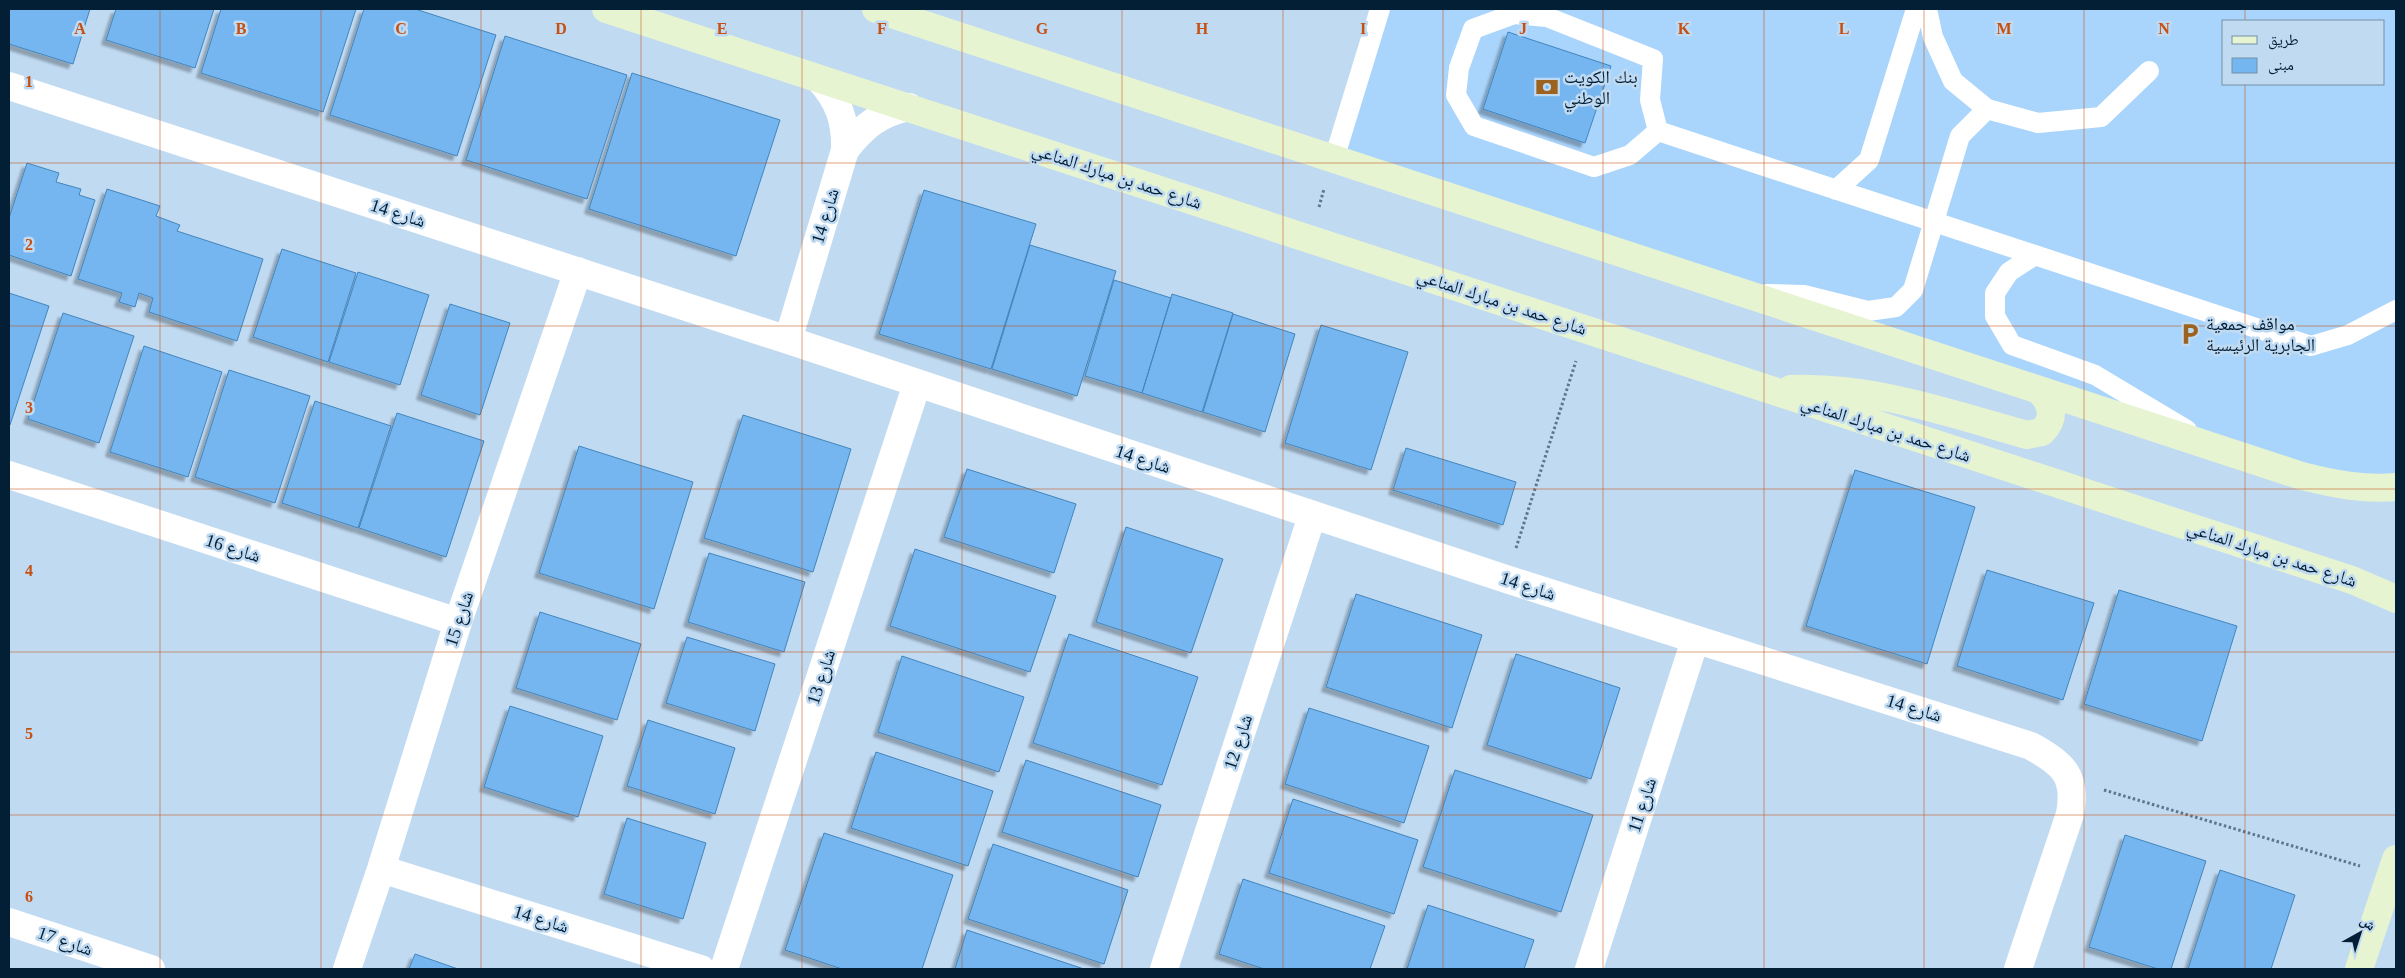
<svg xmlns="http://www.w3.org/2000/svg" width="2405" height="978" font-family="'Times New Roman','Noto Naskh Arabic',serif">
<defs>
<filter id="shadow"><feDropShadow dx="-4.5" dy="4.5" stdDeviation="1" flood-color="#0004"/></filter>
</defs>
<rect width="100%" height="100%" fill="#c0daf2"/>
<path fill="#a9d4fb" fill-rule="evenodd" d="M1382,9H2396V484L2302,476L1334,159ZM2224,21H2384V84H2224Z"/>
<path fill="#74b6f0" stroke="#4385bc" filter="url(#shadow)" d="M9,9H90L73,64L9,44Z
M116,9H214L195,68L106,40Z
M221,9H356L323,112L201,73Z
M364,9H415L496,35L457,156L330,115Z
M1508,32L1611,66L1585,143L1483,109Z
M505,36L627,75L587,199L466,160Z
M632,73L780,120L736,256L589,209Z
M27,163L59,173L56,182L81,189L79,195L95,200L71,276L9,255V218Z
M107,189L160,206L156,216L180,225L177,231L263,259L237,341L149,312L153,298L139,293L135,307L119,302L122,293L78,279Z
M924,190L1036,224L991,369L879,334Z
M1030,245L1116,271L1077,396L992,369Z
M282,249L356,273L328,362L253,337Z
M358,272L429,295L400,385L329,362Z
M1114,280L1171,298L1142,393L1085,376Z
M9,293L49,306L10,425H9Z
M1172,294L1233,313L1202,412L1142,393Z
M450,304L510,323L480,415L421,395Z
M63,313L134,336L99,443L28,419Z
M1233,314L1295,334L1265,432L1203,412Z
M1321,325L1408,352L1371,470L1285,443Z
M144,346L222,372L188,477L110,452Z
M229,370L310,396L275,503L195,477Z
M315,401L391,426L358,528L282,503Z
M397,413L484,441L446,557L359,528Z
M743,415L851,449L813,572L704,538Z
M579,446L693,482L654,609L539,573Z
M1406,448L1516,482L1503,525L1393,490Z
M967,469L1076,504L1054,573L944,537Z
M1855,470L1975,507L1927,664L1806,626Z
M1126,527L1223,559L1191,653L1096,622Z
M915,549L1056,596L1030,672L890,626Z
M709,553L805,582L784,652L688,622Z
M1987,570L2094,603L2063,700L1957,666Z
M2119,590L2237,626L2202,741L2084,704Z
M1356,594L1482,635L1452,728L1326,687Z
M540,612L641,644L617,720L516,688Z
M1069,634L1198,677L1162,785L1033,743Z
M687,637L775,664L755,731L666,703Z
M1516,654L1620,688L1591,779L1487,745Z
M902,656L1024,697L999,772L878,732Z
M510,706L603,736L578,817L484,787Z
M1309,708L1429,746L1404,823L1285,784Z
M648,720L735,748L715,814L627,786Z
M876,752L993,791L968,866L851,828Z
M1026,760L1161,805L1138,877L1002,832Z
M1455,770L1593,815L1561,912L1423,867Z
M1293,799L1418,840L1394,914L1269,873Z
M627,818L706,843L683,919L604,894Z
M824,833L953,875L922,969H842L785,950Z
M2125,835L2206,861L2171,969H2158L2089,947Z
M993,844L1128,890L1104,964L968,919Z
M2220,870L2295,895L2271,969H2188Z
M1243,879L1385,926L1370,969H1264L1219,954Z
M1428,905L1534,940L1524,969H1407Z
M967,930L1084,969H955Z
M415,954L458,969H409Z"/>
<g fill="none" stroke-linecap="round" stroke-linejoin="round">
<path stroke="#5b768d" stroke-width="3" stroke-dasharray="2.5 2.5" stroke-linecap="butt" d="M1319,207L1324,189
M1516,548L1576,361
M2104,790L2360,866"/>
<path stroke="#fff" stroke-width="20" d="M1927,9L1933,37L1953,81L1987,109L2038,123L2101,117L2149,71
M1514,14L1547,17L1653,59L1650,100L1658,131L1630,155L1594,167L1474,126L1456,95L1459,68L1473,29Z
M1658,131L2311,346L2348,335L2396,310
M1334,159L1380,9
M1836,190L1869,160L1916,9
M2035,255L2009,272L1995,293V316L2012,345L2095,375L2187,430
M1767,294L1804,295L1868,311L1896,307L1913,290L1960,136L1987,109"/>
<path stroke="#fff" stroke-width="28" d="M9,86L788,340L1506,579L2031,746C2063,764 2077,775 2070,814L2018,969
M845,150C863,127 879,113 909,107
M788,340L845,150C846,122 839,101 820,80
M9,475L458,622
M381,869L701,969
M9,922L151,969
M347,969L381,869L458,622L578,271
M724,969L917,384
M1164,969L1312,516
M1589,969L1695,640"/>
<path stroke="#e7f4d1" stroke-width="28" d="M606,9L2352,580L2396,599
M876,9L2302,476C2334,484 2364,490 2396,487
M1791,389C1872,386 1949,413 2027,435L2042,432C2056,417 2052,404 2039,390
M2359,969L2396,859"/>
</g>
<path fill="none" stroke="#c65012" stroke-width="1" stroke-opacity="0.55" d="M160,9V969M321,9V969M481,9V969M641,9V969M802,9V969M962,9V969M1122,9V969M1283,9V969M1443,9V969M1603,9V969M1764,9V969M1924,9V969M2084,9V969M2245,9V21M2245,84V969M9,163H2396M9,326H2396M9,489H2396M9,652H2396M9,815H2396"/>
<defs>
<symbol id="bank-bare" viewBox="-9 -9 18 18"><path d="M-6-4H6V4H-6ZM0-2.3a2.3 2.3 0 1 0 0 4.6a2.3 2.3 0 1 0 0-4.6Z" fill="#9b631f" stroke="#c0daf2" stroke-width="2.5" paint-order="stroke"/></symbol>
<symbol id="parking-bare" viewBox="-9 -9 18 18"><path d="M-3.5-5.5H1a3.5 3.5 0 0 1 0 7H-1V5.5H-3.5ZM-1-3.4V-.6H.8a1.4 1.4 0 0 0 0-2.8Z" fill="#9b631f" stroke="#c0daf2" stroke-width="2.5" paint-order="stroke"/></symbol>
</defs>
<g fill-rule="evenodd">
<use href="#bank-bare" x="1531" y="71" width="32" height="32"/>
<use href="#parking-bare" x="2174" y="318" width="32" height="32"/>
</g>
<g text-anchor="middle" stroke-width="5" stroke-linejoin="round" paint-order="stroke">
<g font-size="18" fill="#031f35" stroke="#c0daf2" text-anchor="start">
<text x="1564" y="83">بنك الكويت<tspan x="1564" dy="21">الوطني</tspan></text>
<text x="2206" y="330">مواقف جمعية<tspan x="2206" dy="21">الجابرية الرئيسية</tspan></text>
</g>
<g font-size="18" fill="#031f35" stroke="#c0daf2">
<text transform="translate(1117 176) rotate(18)" y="6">شارع حمد بن مبارك المناعي</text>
<text transform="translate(398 213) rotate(18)" y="6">شارع 14</text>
<text transform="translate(825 216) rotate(-73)" y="6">شارع 14</text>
<text transform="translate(1502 302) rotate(18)" y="6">شارع حمد بن مبارك المناعي</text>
<text transform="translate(1886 429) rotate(18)" y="6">شارع حمد بن مبارك المناعي</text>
<text transform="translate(1143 459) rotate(18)" y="6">شارع 14</text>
<text transform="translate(233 548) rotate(18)" y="6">شارع 16</text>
<text transform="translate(2272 554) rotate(18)" y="6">شارع حمد بن مبارك المناعي</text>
<text transform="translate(1528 586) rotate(18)" y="6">شارع 14</text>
<text transform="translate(459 619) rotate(-72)" y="6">شارع 15</text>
<text transform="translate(821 677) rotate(-72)" y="6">شارع 13</text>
<text transform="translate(1914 708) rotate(17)" y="6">شارع 14</text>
<text transform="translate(1238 742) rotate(-72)" y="6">شارع 12</text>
<text transform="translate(1642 805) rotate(-72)" y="6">شارع 11</text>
<text transform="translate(541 919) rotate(17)" y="6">شارع 14</text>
<text transform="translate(65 941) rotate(19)" y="6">شارع 17</text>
</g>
</g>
<g font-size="16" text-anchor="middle" font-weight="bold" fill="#c65012" stroke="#c0daf2" stroke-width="5" stroke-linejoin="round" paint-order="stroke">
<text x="80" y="34">A</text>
<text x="241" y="34">B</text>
<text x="401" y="34">C</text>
<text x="561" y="34">D</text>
<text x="722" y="34">E</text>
<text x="882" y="34">F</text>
<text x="1042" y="34">G</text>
<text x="1202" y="34">H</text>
<text x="1363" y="34">I</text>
<text x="1523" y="34">J</text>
<text x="1684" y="34">K</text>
<text x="1844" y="34">L</text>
<text x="2004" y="34">M</text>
<text x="2164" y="34">N</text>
<text x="29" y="87">1</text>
<text x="29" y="250">2</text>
<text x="29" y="413">3</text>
<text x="29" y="576">4</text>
<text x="29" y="739">5</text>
<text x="29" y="902">6</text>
</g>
<rect width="2405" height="978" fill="none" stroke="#031f35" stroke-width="20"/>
<rect x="2222" y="20" width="162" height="65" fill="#c0daf2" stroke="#748fa6"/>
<rect x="2232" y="36" width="25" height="8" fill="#e7f4d1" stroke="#748fa6"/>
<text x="2268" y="45" font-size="15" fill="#031f35">طريق</text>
<rect x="2232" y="58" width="25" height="15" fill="#74b6f0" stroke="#748fa6"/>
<text x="2268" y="70" font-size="15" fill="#031f35">مبنى</text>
<g transform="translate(2360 933) rotate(39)" stroke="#c0daf2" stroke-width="4" paint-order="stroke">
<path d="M0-4L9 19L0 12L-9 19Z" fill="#031f35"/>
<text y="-8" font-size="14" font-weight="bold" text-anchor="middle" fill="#031f35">ش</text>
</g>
</svg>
